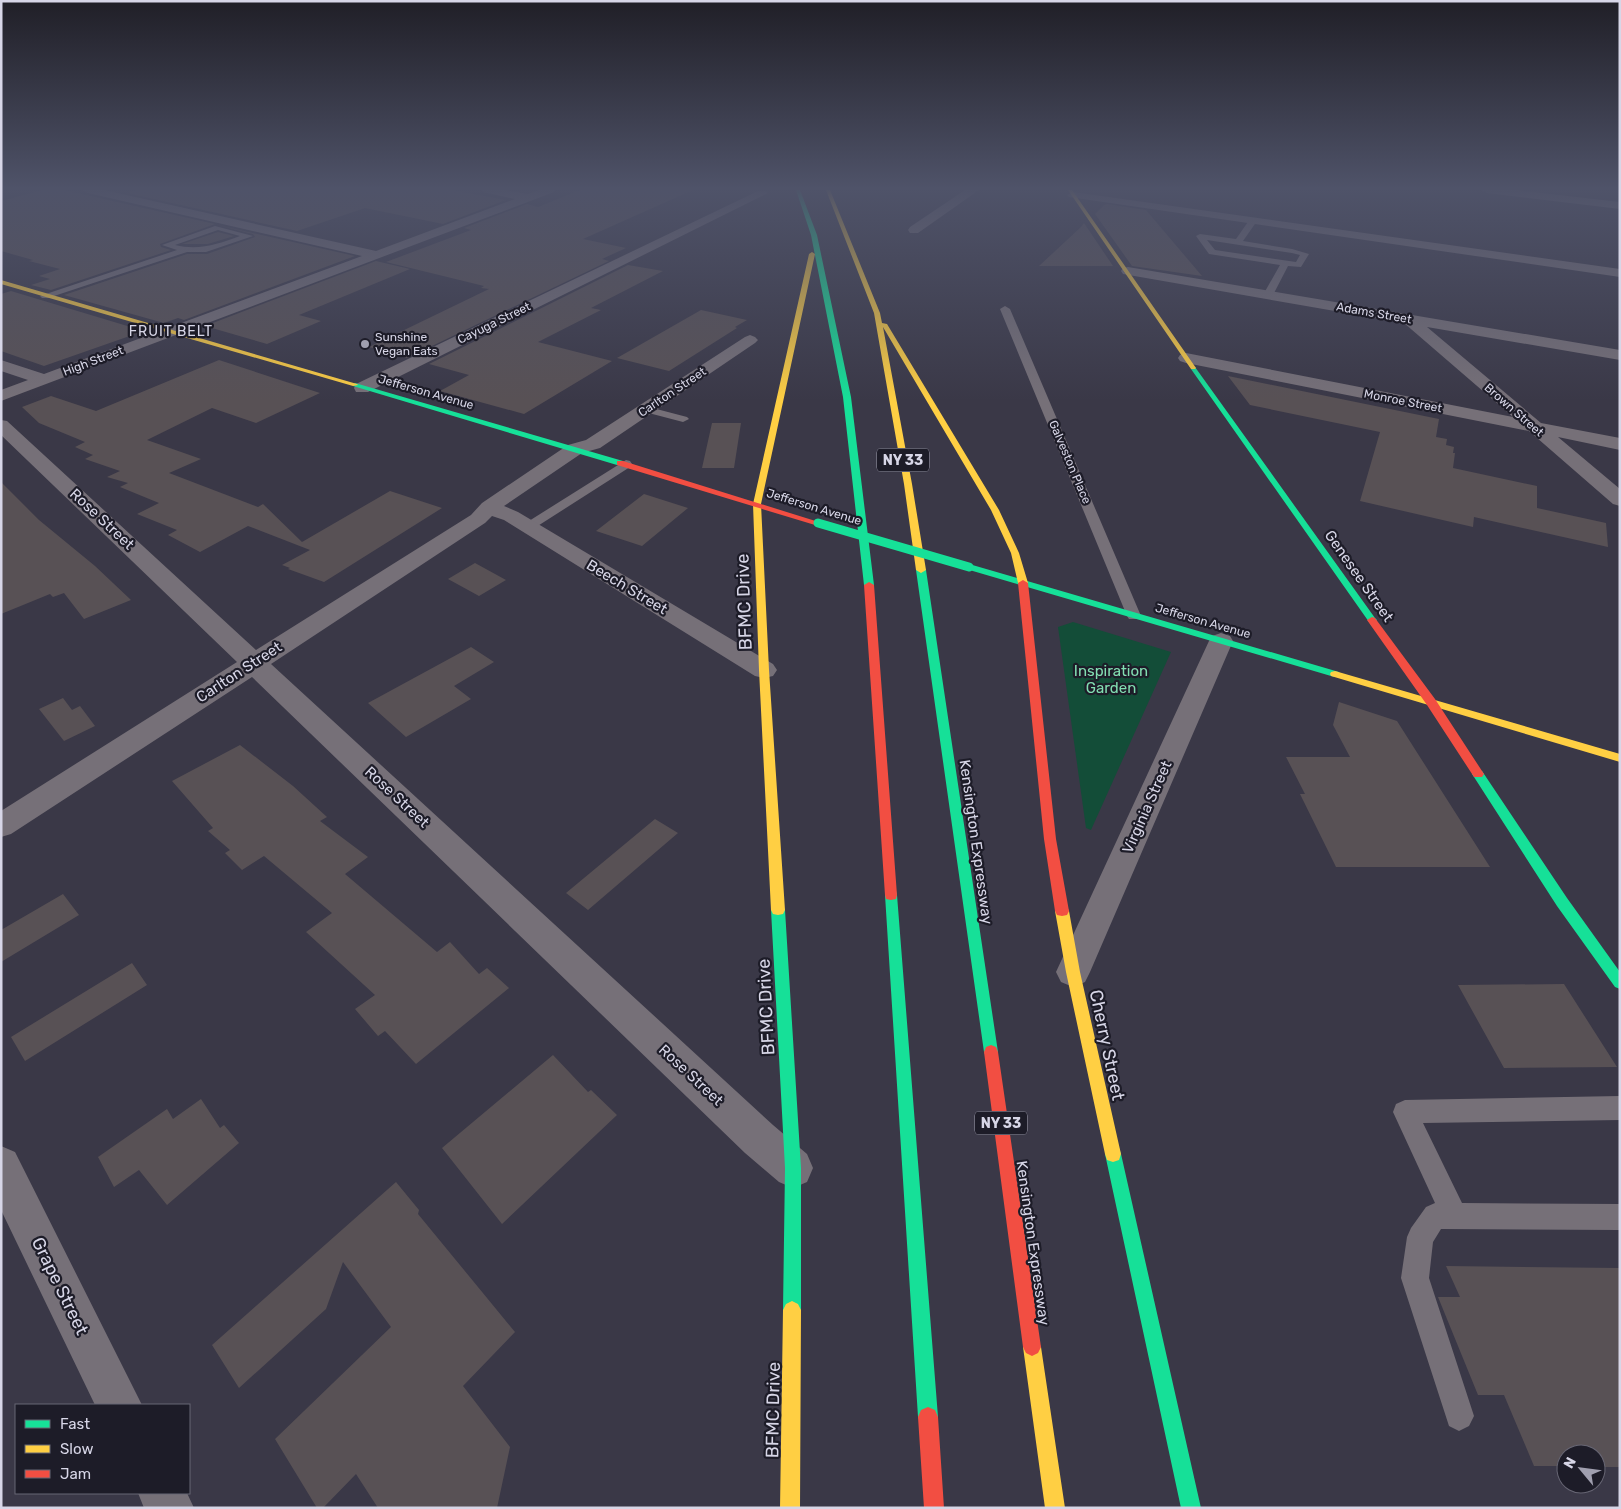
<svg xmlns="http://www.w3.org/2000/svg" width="1621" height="1509" font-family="Rubik,sans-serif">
<rect width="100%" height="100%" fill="#3a3847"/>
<path fill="#134d38" d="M1073,622L1171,652L1091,830L1086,828L1058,627Z"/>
<path fill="#585155" d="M43,190H64L215,224L160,244L161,247L171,250L51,290L31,285L50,279L39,276L60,269L29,261L33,260L1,251V201Z
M138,190H452L506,200L443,224L365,208L297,231L127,193Z
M580,190H693L583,239L626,248L602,259L609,261L407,358L369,347L489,289L481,288L484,286L386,262L471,230L464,228L527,204L538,207Z
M1107,204L1146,210L1202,276L1132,266L1095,214L1104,205Z
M1084,223L1113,266H1039L1081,227Z
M217,225L355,256L184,320L178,318L164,323L64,295L187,254H207L255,237L253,234Z
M218,232L234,236L208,244H182Z
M376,261L410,269L299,315L321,321L267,344L205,326Z
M628,265L663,271L591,308L601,310L538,342L612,361L524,414L440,391L469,375L429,364Z
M11,291L144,331L44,366L1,351V294Z
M701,310L747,320L735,327L737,328L669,371L617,358Z
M219,360L320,393L256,423L212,408L147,440L201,459L169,473L258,507L263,504L302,542L390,491L442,508L324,582L288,569L290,568L282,565L310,550L248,526L200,552L168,535L177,530L137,514L159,503L120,487L128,483L107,477L120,471L85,459L93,455L75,447L85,442L39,423L22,407L51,396L96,411Z
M1228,376L1439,419L1436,437L1447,439L1446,445L1454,447L1453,453H1455L1453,468L1537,486V508L1606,523L1608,547L1474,517L1473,527L1360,501L1380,432L1250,405Z
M712,423H741L734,468H702Z
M1,482L39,520L95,566L131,600L84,619L64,593L53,597L50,594L1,614Z
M644,494L688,508L642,546L596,531Z
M475,563L506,580L479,596L448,579Z
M471,647L494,662L454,686L471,699L406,737L368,703Z
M63,698L72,710L80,706L95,726L64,741L39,709Z
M1339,702L1397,721L1490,867H1336L1300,794H1305L1286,757H1350L1333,725Z
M240,745L293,786L327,817L320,821L368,857L345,874L437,952L450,942L479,974L487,968L509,988L416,1064L385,1031L378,1036L355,1009L375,995L306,932L332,913L264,856L242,870L225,853L230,850L208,831L213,828L172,781Z
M655,819L678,833L588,910L566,893Z
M63,894L79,915L1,962V930Z
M132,963L147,985L25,1061L11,1037Z
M1564,984L1617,1067L1504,1068L1458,985Z
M553,1055L588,1092L591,1090L617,1115L502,1224L442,1148Z
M201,1099L220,1128L224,1125L239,1143L167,1205L139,1170L114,1187L98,1157L167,1109L173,1119Z
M396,1182L419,1210L418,1214L515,1332L463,1386L510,1447L497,1508H378L356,1474L323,1508H317L275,1439L391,1327L343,1262L326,1309L239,1388L212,1345Z
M1446,1266L1620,1268V1467H1596V1454H1566V1466H1534L1504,1395H1478L1438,1297H1460Z"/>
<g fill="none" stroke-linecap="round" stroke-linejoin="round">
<path fill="#767078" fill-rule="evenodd" d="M1250,219L1257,221L1243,241L1292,249L1309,254L1301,267L1288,266L1273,295L1268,298L1263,295L1280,265L1209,254L1196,236L1200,234L1236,239ZM1207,240L1292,253L1300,255L1296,262L1215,250Z
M215,226L253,236L206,252H187L48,298H42L40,296L177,250L162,245ZM218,230L240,236C218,244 199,251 175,245Z
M1005,306L1010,309L1141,616L1139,619H1129L1127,616L1000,309Z
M645,406L687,417L689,419L683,422L641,411L639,409L641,407Z
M626,460L630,461L632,464L630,467L533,529H523L521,526Z
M1620,1096V1120L1423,1123L1462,1203L1620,1204V1230L1441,1229L1433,1242L1429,1278L1474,1416L1469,1426L1459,1431L1449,1426L1401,1278L1407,1237L1411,1228L1426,1207L1435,1203L1393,1112L1396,1104L1405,1100Z"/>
<path fill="#767078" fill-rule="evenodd" d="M82,190H104L376,251L515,199L483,192L481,190H505L528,194L539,190H556L554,192L1,401V390L28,380L1,371V360L44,374L362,256L88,193Z
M965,190H979L918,233H910L908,230L910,227Z
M1481,190H1516L1620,202V209L1487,193Z
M758,191H766L768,193L368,392H356L354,388L356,384Z
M1073,192L1620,269V277L1069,197L1067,195Z
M1128,267L1620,350V360L1427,327L1541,423L1620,438V450L1558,437L1620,489V506L1613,504L1529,431L1186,363L1180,361L1178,358L1180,355L1186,353L1513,417L1404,323L1123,274L1121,271L1123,268Z
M750,335L755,337L758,340L755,343L600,448L582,453L504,506L518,512L773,664L777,670L773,676L764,678L755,676L504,520L492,516L485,523L271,664L773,1125L807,1154L813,1168L807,1182L793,1188L779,1182L745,1153L252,677L11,834L1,837V811L237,662L1,435V420L7,421L256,650L471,515L482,503L568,445L586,440L745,337Z
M1221,633L1230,636L1233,641L1090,972L1085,982L1073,987L1061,982L1056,972L1209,641L1212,636Z
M1,1146L15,1152L142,1405H95L1,1210Z
M138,1493H187L194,1508H144Z"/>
<path fill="#16e098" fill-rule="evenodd" d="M796,190H800L817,235L851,397L874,585L869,588L864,585L843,397L811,235Z
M1191,367H1195L1375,618L1377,620L1375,622H1369L1191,369Z
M355,383L623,461L624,463L617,465L353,386V384Z
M969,564L1339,672L1340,674L1335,677L1331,676L966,569L964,567Z
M921,567L926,570L998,1052L996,1057L991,1059L986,1057L984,1052L916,570Z
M1478,770L1482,771L1567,898L1620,972V989L1615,987L1557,906L1474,777L1472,774L1474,771Z
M891,890L896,891L897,895L938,1417L935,1424L928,1427L921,1424L918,1417L885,895L886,891Z
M778,905L783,906L785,910L801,1168V1310L798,1316L792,1319L786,1316L783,1310L785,1168L771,910L773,906Z
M1113,1146L1119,1148L1121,1154L1201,1508H1181L1105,1154L1107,1148Z"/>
<path fill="#ffcf43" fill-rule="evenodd" d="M826,190H830L880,313L882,323L887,324L999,510L1019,553L1028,583L1026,585H1020L1018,583L1011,553L991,510L883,327L912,484L926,570L921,573L916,570L904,484L874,313Z
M1068,190H1072L1196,368L1195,369H1191Z
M812,252L815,254L761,504L769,670L785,910L783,914L778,915L773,914L771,910L759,670L753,504L809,254Z
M1,280L357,384L358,385L353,386L1,284Z
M1335,671L1620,754V762L1331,676L1330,674L1331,672Z
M1062,906L1067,907L1069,911L1080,972L1121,1154L1119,1160L1113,1162L1107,1160L1105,1154L1066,972L1055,911L1057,907Z
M792,1301L798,1304L801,1310L800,1508H780L783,1310L786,1304Z
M1032,1338L1038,1341L1041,1347L1065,1508H1045L1023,1347L1026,1341Z"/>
<path fill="#f24e42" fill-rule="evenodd" d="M617,461H623L822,523L818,526L815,525L617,465Z
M1023,580L1028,583L1056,839L1069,911L1067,915L1062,916L1057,915L1055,911L1044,839L1018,583Z
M869,582L874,585L897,895L896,899L891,900L886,899L885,895L864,585Z
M1372,617L1375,618L1435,699L1482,771L1484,774L1482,777H1474L1427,705L1367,620Z
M991,1045L996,1047L998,1052L1041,1347L1038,1353L1032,1356L1026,1353L1023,1347L984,1052L986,1047Z
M928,1407L935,1410L938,1417L944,1508H924L918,1417L921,1410Z"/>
<path stroke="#16e098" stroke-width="9" d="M818,523L969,567"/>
</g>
<linearGradient id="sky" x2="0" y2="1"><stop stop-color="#201f27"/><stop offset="0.47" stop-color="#4f5369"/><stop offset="1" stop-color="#4f5369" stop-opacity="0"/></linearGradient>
<rect width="1621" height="401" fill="url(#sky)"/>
<circle fill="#a09faf" stroke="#1d1c28" stroke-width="2" cx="365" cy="344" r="5"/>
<g text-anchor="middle" stroke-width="4.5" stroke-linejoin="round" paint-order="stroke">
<g font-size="12" fill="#d7d6e7" stroke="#1d1c28">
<text transform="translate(1374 313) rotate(10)" y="4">Adams Street</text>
<text transform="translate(494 323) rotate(-26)" y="4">Cayuga Street</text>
<text transform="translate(93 361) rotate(-21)" y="4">High Street</text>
<text transform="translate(426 392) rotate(16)" y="4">Jefferson Avenue</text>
<text transform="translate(672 392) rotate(-34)" y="4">Carlton Street</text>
<text transform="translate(1403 401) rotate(11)" y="4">Monroe Street</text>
<text transform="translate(1514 410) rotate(41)" y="4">Brown Street</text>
<text transform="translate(1070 462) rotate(67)" y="4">Galveston Place</text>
<text transform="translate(814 507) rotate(17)" y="4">Jefferson Avenue</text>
<text transform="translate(1203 621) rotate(16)" y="4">Jefferson Avenue</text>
</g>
<g font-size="12" fill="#d7d6e7" stroke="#1d1c28" text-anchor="start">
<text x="375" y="341">Sunshine<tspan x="375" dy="14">Vegan Eats</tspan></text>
</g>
<g font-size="14" letter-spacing="1" fill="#d7d6e7" stroke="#1d1c28">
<text x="171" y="336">FRUIT BELT</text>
</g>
<g fill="#1d1c28" stroke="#9f9eae" stroke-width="1">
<rect x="877" y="448.5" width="52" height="23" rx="4"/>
<rect x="975" y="1111.5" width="52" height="23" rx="4"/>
</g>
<g font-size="14" font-weight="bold" fill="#d7d6e7">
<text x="903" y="465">NY 33</text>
<text x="1001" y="1128">NY 33</text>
</g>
<g font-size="15" fill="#d7d6e7" stroke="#1d1c28">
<text transform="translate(102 519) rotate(43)" y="5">Rose Street</text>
<text transform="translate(1359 576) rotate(55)" y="5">Genesee Street</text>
<text transform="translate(627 587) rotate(31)" y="5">Beech Street</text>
<text transform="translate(239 672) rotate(-33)" y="5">Carlton Street</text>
<text transform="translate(397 797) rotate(43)" y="5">Rose Street</text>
<text transform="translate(1147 807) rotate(-66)" y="5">Virginia Street</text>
<text transform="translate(976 842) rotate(82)" y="5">Kensington Expressway</text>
<text transform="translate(691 1075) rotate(43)" y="5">Rose Street</text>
<text transform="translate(1033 1243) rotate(82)" y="5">Kensington Expressway</text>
</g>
<g font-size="15" fill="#82deb2" stroke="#1d1c28">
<text x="1111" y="676">Inspiration<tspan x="1111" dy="17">Garden</tspan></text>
</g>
<g font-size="18" fill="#d7d6e7" stroke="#1d1c28">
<text transform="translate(744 602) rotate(-92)" y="6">BFMC Drive</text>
<text transform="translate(766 1007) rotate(-93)" y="6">BFMC Drive</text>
<text transform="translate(1107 1045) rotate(78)" y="6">Cherry Street</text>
<text transform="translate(60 1286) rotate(64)" y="6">Grape Street</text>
<text transform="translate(773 1410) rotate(-89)" y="6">BFMC Drive</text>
</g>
</g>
<rect width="1621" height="1509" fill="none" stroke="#d7d6e7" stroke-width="5"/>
<rect x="15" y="1404" width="175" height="90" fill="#1d1c28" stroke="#676674"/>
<rect x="25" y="1420" width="25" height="8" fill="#16e098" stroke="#676674"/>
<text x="60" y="1429" font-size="15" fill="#d7d6e7">Fast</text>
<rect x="25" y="1445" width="25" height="8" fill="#ffcf43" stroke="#676674"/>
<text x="60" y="1454" font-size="15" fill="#d7d6e7">Slow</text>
<rect x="25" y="1470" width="25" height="8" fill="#f24e42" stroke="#676674"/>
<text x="60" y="1479" font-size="15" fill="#d7d6e7">Jam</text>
<g transform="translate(1581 1469) rotate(299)"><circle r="24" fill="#1d1c28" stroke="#676674"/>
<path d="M0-4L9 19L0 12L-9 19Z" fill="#a09faf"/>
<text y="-8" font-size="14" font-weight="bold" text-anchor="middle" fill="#d7d6e7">N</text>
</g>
</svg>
